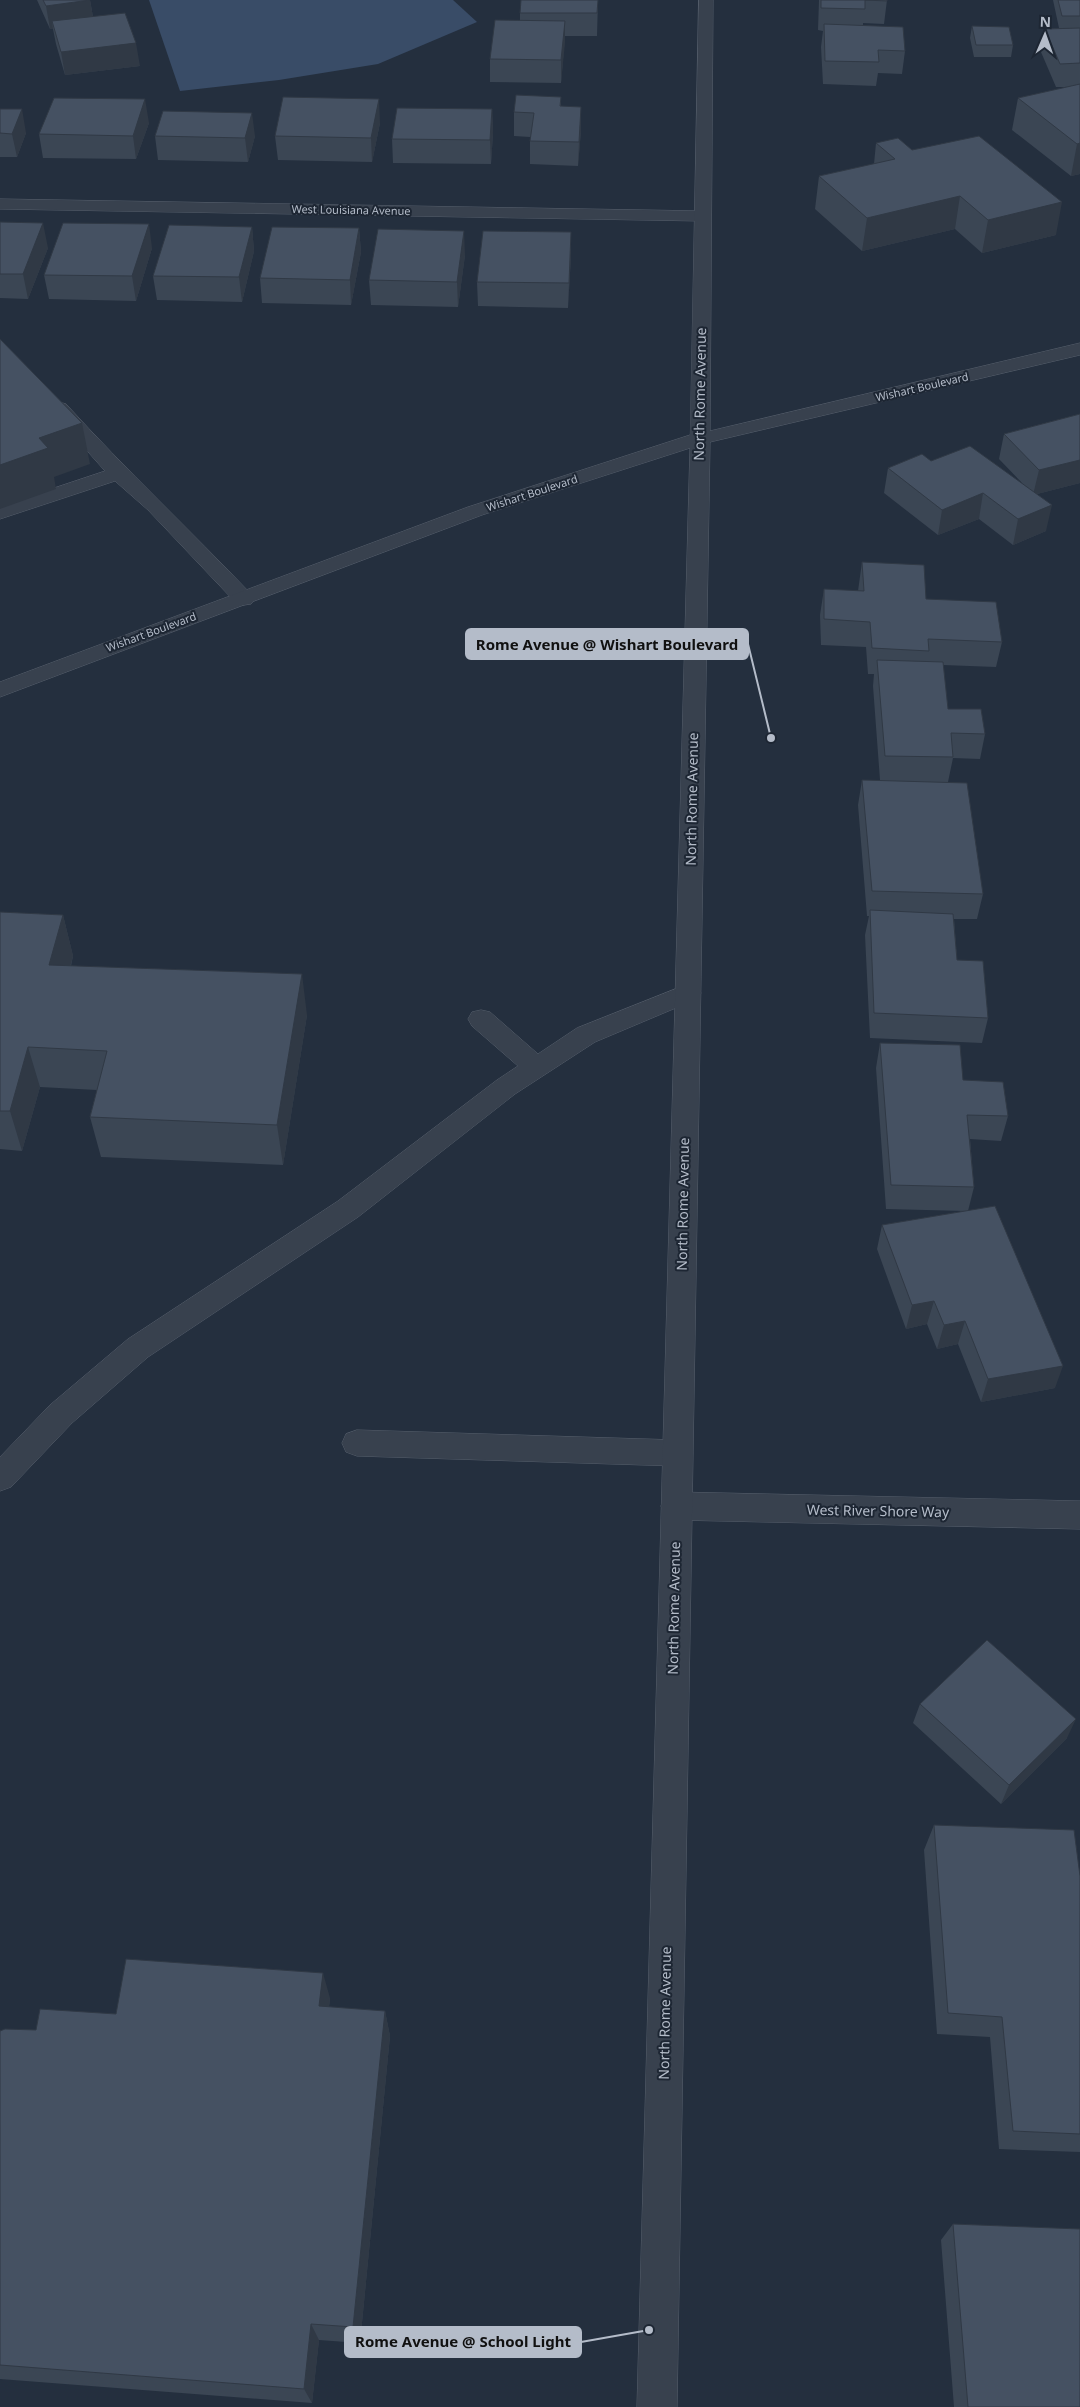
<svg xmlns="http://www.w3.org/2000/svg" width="1080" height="2407" font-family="'Noto Sans',sans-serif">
<rect width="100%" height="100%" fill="#242f3e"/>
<path fill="#394c67" d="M149,0H453L477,22L378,64L279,80L180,91Z"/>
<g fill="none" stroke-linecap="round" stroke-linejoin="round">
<defs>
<path id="service" d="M59,402L66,404C126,470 190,530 251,594L255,599L251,604L244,605L237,604L148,510L115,481L0,519V506L105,471L49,408L52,404Z
M688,984L697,987L701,993L697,999L595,1042L515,1094L358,1217L148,1357L72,1423L11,1487L0,1491V1457L50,1405L128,1339L338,1201L497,1080L518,1066L472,1026L468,1019L472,1012L481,1010L490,1012L538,1054L577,1028Z
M357,1430L677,1440L688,1444L692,1453L688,1462L677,1466L357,1456L346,1452L342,1443L346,1434Z"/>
<path id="minor" d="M0,199L702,211L708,212L711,216L708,220L702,221L0,209Z
M676,1492L1080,1501V1529L676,1520L665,1516L661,1506L665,1496Z"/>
<path id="tertiary" d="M699,0H713L710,431L1080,343V355L710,442L677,2407H637L690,448L482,515L0,697V682L468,507L690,435Z"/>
</defs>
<use href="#service" stroke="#565f6c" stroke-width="1"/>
<use href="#minor" stroke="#565f6c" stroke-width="1"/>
<use href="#tertiary" stroke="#565f6c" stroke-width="1"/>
<use href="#service" fill="#38414e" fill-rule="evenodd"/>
<use href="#minor" fill="#38414e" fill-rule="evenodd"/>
<use href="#tertiary" fill="#38414e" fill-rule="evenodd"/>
</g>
<path fill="#3b4654" d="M37,0H90L93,17L140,66L65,75L56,44L53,29H50Z
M598,0L597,36H565L561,83L490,82V59L520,20V13Z
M819,0H887L884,24L863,23V26L905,51L902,74L878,73L876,86L823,84L821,47L823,31L818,30Z
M1053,0H1080V174L1071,176L1012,130L1018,98L1068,87H1056L1041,52L1045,29L1075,28H1059Z
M972,26L1013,45L1011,57H974L970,38Z
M561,97V106L581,130L578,166L530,164V137L514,136V112Z
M0,109L26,133L17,157H0Z
M492,109L493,133L491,164L393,163L392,139Z
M149,123L136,159L43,158L39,134Z
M380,123L372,162L278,160L275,136Z
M155,136H255L248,162L158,160Z
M876,143L912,150L1056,235L982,253L955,229L862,251L815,209L819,176L874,164Z
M0,222L48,248L28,299L0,298Z
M252,227L254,251L242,302L157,300L153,276Z
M359,228L361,252L351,305L262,303L260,278Z
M571,232V256L568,308L478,306L477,282Z
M152,248L136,301L49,299L44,275Z
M465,255L458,307L371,305L369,280Z
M1080,414V483L1037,494L1046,531L1013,545L979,519L938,535L884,493L888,468L931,461L1023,484L999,459L1004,434Z
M862,562L1002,642L996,667L943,665L948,709L985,734L980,759L953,758L948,782L983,894L977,919H954L957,960L988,1018L982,1043L870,1038L865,935L869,916H867L858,805L862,780H880L873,686L874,674H868L866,647L821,645L820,615L824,589L858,591Z
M0,912L63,915L73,956L71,966L307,1015L283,1165L101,1157L90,1117L97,1090L40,1087L22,1151L0,1149Z
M880,1043L963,1080L1008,1116L1001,1141L970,1139L974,1187L968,1211L1055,1388L981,1402L958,1344L937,1349L927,1324L906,1329L877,1249L882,1225L965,1211L886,1209L876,1068Z
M920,1704L1067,1738L1001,1804L913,1723Z
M934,1825L1080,1876V2152L999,2149L990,2037L937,2034L924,1850Z
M330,1998L329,2007L385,2011L390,2036L360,2343L319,2340L312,2403L0,2379V2031L36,2030L116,2014Z
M953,2224L1080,2407H954L941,2240Z"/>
<path fill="#303945" d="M90,0L94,23L52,21L53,29H50L46,6Z
M565,21V43L561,83V60Z
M136,43L140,66L65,75L61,52Z
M145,99L149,123L136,159L133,136Z
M379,99L380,123L372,162L371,138Z
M581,107V130L578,166L579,142Z
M22,109L26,133L17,157L12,134Z
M492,109L493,133L491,164L490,140Z
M252,113L255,136L248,162L245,138Z
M1080,143V174L1071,176L1077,144Z
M960,196L955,229L862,251L867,218Z
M1062,202L1056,235L982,253L988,220Z
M43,223L48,248L28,299L23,274Z
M149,224L152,248L136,301L132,276Z
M252,227L254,251L242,302L239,277Z
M359,228L361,252L351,305L350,280Z
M464,231L465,255L458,307L457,282Z
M571,232V256L568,308L569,283Z
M82,423L90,464L54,477L56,489L0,509V465L39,438Z
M1080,460V483L1033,495L1039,470Z
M983,493L979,519L938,535L942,510Z
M1052,505L1046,531L1013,545L1018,519Z
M63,915L73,956L60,1005L49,965Z
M302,974L307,1015L283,1165L277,1125Z
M28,1047L40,1087L22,1151L10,1111Z
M934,1301L927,1324L906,1329L912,1305Z
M965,1321L958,1344L937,1349L944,1325Z
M1063,1366L1055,1388L981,1402L988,1379Z
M1076,1719L1067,1738L1001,1804L1009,1785Z
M323,1973L330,1998L326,2031L319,2006Z
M385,2011L390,2036L360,2343L353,2327Z
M311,2324L319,2340L312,2403L304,2389Z"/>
<path fill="#455162" stroke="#303945" d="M43,0H90L46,6Z
M521,0H598L597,13H520Z
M821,0H887V1L865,0V9L821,8Z
M1058,0H1080V16H1062Z
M125,13L136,43L61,52L52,21Z
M495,20L565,21L561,60L490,59Z
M824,24L903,27L905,51L878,50L879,62L825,61Z
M972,26L1009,27L1013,45H976Z
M1080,28V63L1060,64L1045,29Z
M1080,84V143L1077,144L1018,98Z
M516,95L561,97L560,106L581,107L579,142L530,141L534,113L514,112Z
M283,97L379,99L371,138L275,136Z
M54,98L145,99L133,136L39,134Z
M397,108L492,109L490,140L392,139Z
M0,109H22L12,134L0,133Z
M163,111L252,113L245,138L155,136Z
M979,136L1062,202L988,220L960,196L867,218L819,176L895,159L876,143L898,138L912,150Z
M0,222L43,223L23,274H0Z
M63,223L149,224L132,276L44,275Z
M169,225L252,227L239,277L153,276Z
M272,227L359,228L350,280L260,278Z
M378,229L464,231L457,282L369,280Z
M483,231L571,232L569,283L477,282Z
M0,339L82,423L39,438L48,448L0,465Z
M1080,414V460L1039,470L1004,434Z
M970,446L1052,505L1018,519L983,493L942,510L888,468L922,454L931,461Z
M862,562L924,565L926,599L996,602L1002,642L928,639L929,651L872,648L870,622L824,619V589L864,591Z
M877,660L943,662L948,709H981L985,734L951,733L953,757L885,756Z
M862,780L967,783L983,894L872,891Z
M870,910L953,914L957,960L983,961L988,1018L874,1013Z
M0,912L63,915L49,965L302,974L277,1125L90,1117L107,1051L28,1047L10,1111H0Z
M880,1043L960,1045L963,1080L1003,1082L1008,1116L967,1115L974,1187L891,1185Z
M995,1206L1063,1366L988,1379L965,1321L944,1325L934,1301L912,1305L882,1225Z
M987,1640L1076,1719L1009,1785L920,1704Z
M934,1825L1074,1830L1080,1876V2134L1013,2131L1002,2017L948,2013Z
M126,1959L323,1973L319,2006L385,2011L353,2327L311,2324L304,2389L0,2365V2031L5,2029L36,2030L40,2009L116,2014Z
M953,2224L1080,2229V2407H968Z"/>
<g text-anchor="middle" stroke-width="4" stroke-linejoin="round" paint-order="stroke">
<g font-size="11" fill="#b4bcc9" stroke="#1d2633">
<text transform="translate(351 210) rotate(1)" y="4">West Louisiana Avenue</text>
<text transform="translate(922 387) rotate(-13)" y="4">Wishart Boulevard</text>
<text transform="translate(532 493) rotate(-18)" y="4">Wishart Boulevard</text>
<text transform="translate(151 632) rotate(-20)" y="4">Wishart Boulevard</text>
</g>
<g font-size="14" fill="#b4bcc9" stroke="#1d2633">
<text transform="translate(700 394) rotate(-89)" y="5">North Rome Avenue</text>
<text transform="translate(692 799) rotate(-89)" y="5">North Rome Avenue</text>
<text transform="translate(683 1204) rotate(-89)" y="5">North Rome Avenue</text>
<text transform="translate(878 1511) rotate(1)" y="5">West River Shore Way</text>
<text transform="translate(674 1608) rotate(-89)" y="5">North Rome Avenue</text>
<text transform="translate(665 2013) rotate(-89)" y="5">North Rome Avenue</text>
</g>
</g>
<path fill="none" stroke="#b4bcc9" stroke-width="2" d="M771 738L748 644M649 2330L581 2342"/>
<g fill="#b4bcc9" stroke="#1d2633" stroke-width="2">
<circle cx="771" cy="738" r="5"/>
<circle cx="649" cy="2330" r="5"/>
</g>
<g fill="#b4bcc9" stroke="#b4bcc9" stroke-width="2">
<rect x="466" y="629" width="282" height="30" rx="5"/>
<rect x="345" y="2327" width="236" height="30" rx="5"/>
</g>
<g font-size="15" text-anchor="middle" font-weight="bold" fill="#111">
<text x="607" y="650">Rome Avenue @ Wishart Boulevard</text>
<text x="463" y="2347">Rome Avenue @ School Light</text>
</g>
<g transform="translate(1045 35) rotate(2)" stroke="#1d2633" stroke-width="4" paint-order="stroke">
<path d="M0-4L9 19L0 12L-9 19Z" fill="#b4bcc9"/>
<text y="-8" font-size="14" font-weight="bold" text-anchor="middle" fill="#b4bcc9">N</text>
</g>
</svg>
